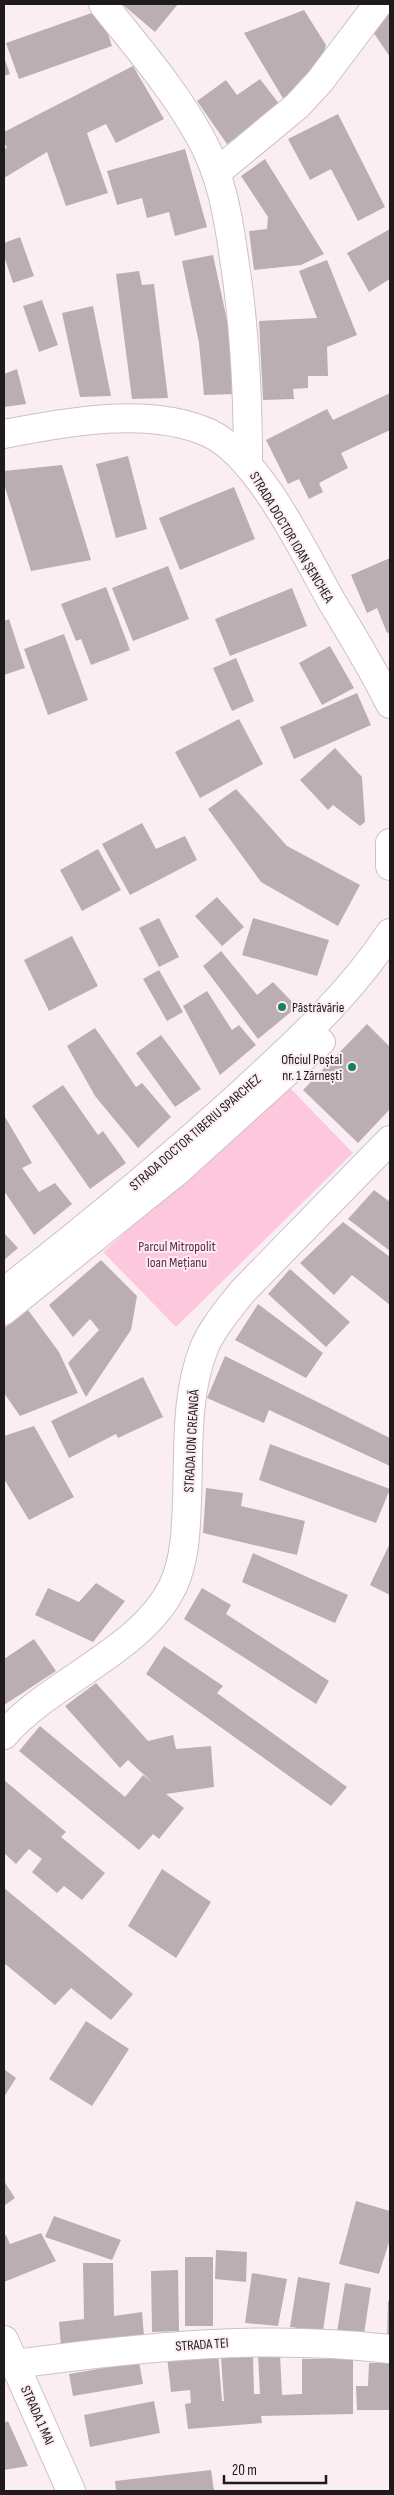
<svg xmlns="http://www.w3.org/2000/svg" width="394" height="2495" font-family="'Sofia Sans Condensed',sans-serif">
<rect width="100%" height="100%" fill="#fbeef3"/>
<path fill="#fdc8de" d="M290,1088L353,1153L176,1327L103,1252Z"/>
<path fill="#bbaeb3" d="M122,4H178L155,32Z
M100,10L112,46L19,79L6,43Z
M304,10L326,45L317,80L284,100L244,33Z
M390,13V57L371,29Z
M4,57L10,74L4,76Z
M133,66L164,119L116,143L106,124L87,133L108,193L66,206L47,152L4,178V149L7,148L4,142V132Z
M260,79L280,105L227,144L197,101L226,80L237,95Z
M338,114L385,207L358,221L331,169L310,180L288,139Z
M185,149L207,227L175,236L169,212L147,218L142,198L117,205L107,171Z
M265,159L324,254L301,265L254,270L249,231L267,229L268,217L241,176Z
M390,229V279L369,292L347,253Z
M20,237L34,276L13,283L4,256V243Z
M213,255L231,339L236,394L204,395L199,343L182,261Z
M327,260L357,335L327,347L328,376H308V388L293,389L294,399L263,400L259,321L317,318L299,271Z
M139,271L142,285L154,284L168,398L132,399L116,274Z
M42,300L58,345L39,352L23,306Z
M93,306L111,396L80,397L62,313Z
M17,369L26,404L4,407V374Z
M390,393V430L341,453L348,468L319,483L323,492L309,499L299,479L288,484L266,440L327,409L333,420Z
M128,456L147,529L116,538L96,464Z
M62,465L91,560L31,571L4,484V471Z
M234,487L255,539L180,570L159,518Z
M390,558V632L387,633L377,608L367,613L351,575Z
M168,566L189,619L133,641L112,588Z
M106,587L130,650L91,665L81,639L76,641L61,604Z
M292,588L307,626L230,656L215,619Z
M9,619L25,668L4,675V621Z
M64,634L88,700L48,715L24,649Z
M330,646L354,688L322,705L299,663Z
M236,658L254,701L232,711L213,668Z
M357,693L371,725L294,759L280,727Z
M239,719L263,764L200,798L175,752Z
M335,748L362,777L365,822L360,826L333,805L328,810L300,780Z
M236,789L287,846L360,885L338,926L261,882L208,809Z
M142,823L156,849L185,836L197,860L130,895L102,844Z
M98,849L121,890L82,911L60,870Z
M217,897L244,927L222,946L195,916Z
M159,918L179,957L159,967L139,928Z
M253,918L329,940L317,976L242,955Z
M72,936L98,986L49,1011L24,960Z
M221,951L257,995L273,982L297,1007L258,1039L203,966Z
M159,970L183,1012L167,1021L143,979Z
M207,991L232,1030L239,1025L256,1045L220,1075L183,1006Z
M367,1024L390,1047V1109L358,1143L303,1090Z
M95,1028L136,1087L142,1083L171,1117L138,1148L95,1096L67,1046Z
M161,1035L201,1089L175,1107L136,1053Z
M63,1085L98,1135L103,1131L126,1163L90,1189L32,1106Z
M4,1115L32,1163L22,1168L39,1192L55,1183L72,1204L34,1235L4,1191Z
M374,1190L390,1202V1251L348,1219Z
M343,1222L390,1257V1305L352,1275L334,1295L300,1263Z
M4,1233L18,1248L4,1260Z
M101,1260L137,1296L131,1330L86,1397L68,1363L99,1330L90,1319L73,1337L49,1305Z
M290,1269L350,1322L326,1347L268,1294Z
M258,1304L323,1353L306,1378L235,1340Z
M28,1310L59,1352L78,1393L20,1416L4,1393V1328Z
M225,1356L390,1438V1466L269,1410L264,1423L207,1398Z
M143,1377L163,1417L118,1438L116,1434L69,1458L51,1421Z
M34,1426L74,1497L29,1520L4,1479V1436Z
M270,1444L390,1489L376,1523L259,1480Z
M206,1488L243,1493L241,1506L305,1521L297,1555L203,1533Z
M390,1543V1595L370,1585Z
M253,1553L348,1595L335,1623L242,1582Z
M96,1583L125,1601L93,1642L35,1615L48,1588L79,1602Z
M202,1588L231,1605L226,1614L329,1681L316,1704L184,1619Z
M34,1639L56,1671L4,1705V1659Z
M164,1646L223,1686L217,1693L347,1787L331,1806L146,1674Z
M96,1683L148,1741L173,1735L176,1749L211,1746L214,1787L166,1794L184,1808L159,1839L153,1834L139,1850L19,1751L40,1726L125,1797L143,1775L154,1784L128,1760L120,1768L65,1706Z
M4,1780L66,1832L61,1837L105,1873L82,1900L64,1886L57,1893L32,1872L42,1859L29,1849L16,1864L4,1853Z
M162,1869L211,1902L176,1958L128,1926Z
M4,1888L133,1994L111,2020L71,1988L55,2005L4,1963Z
M86,2021L129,2049L92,2106L49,2079Z
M4,2069L16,2078L4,2097Z
M4,2181L15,2198L4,2206Z
M356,2201L390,2211V2239L379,2274L339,2264Z
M54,2216L121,2240L112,2260L45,2237Z
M41,2233L56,2261L4,2282V2236L6,2235L10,2244Z
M216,2250L247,2252L246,2282L215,2279Z
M185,2257H213V2326H185Z
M83,2263H113L114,2316L142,2312L144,2336L61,2346L59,2322L84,2319Z
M178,2270L179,2331L152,2332L151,2271Z
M252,2273L287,2279L278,2326L245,2323Z
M298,2277L330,2283L323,2331L290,2327Z
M345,2283L371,2288L364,2334L337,2332Z
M388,2301H390V2342H387Z
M218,2352L222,2401H224L221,2357L253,2355L254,2394H260L258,2355L280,2354L282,2395L302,2394V2359H353V2414L261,2416L262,2423L188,2429L185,2404L191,2403L190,2390L171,2392L167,2357Z
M139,2362L143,2384L73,2396L69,2374Z
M369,2363H390V2410H357L356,2386H368Z
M154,2401L160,2433L90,2447L84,2415Z
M8,2421L28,2466L4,2470V2423Z
M211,2470L214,2491H116L115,2481Z"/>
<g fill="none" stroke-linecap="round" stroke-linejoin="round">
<defs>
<path id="pedestrian" d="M4,1313L177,1174L323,1042L310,1029"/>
<path id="minor" d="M103,4C136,46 173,88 199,135C221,173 228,215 234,258C245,327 248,395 248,465
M217,172L297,106L320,81L378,4
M4,1735C50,1681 142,1651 173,1586C185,1560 186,1530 187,1501C189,1451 185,1396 204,1348C213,1327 228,1310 242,1292L390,1140
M4,2340L71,2491
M15,2364C143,2347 262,2334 390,2349"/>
<path id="secondary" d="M4,434C66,422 149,406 209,433C259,456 305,554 332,602C352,635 373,669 390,704
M390,843V866
M4,1292C86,1228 167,1161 244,1091C297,1042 350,994 390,933"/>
</defs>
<use href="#pedestrian" stroke="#cdc1c5" stroke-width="26"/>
<use href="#minor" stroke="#cdc1c5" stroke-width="30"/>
<use href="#secondary" stroke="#cdc1c5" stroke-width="30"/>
<use href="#pedestrian" stroke="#fff" stroke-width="24"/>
<use href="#minor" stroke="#fff" stroke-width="28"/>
<use href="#secondary" stroke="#fff" stroke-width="28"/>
</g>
<g fill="#1e7e55" stroke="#fbeef3" stroke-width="2">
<circle cx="282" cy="1007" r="5"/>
<circle cx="352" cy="1067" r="5"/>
</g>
<g text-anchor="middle" stroke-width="4" stroke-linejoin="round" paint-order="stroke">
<g font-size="14" fill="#1f1b1d" stroke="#fbeef3">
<text transform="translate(292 537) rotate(59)" y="5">STRADA DOCTOR IOAN ȘENCHEA</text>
<text transform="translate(195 1132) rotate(-41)" y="5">STRADA DOCTOR TIBERIU SPARCHEZ</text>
<text transform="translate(191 1441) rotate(-87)" y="5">STRADA ION CREANGĂ</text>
<text transform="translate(202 2344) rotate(-4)" y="5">STRADA TEI</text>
<text transform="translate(38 2415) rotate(66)" y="5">STRADA 1 MAI</text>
</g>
<g font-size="14" fill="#1f1b1d" stroke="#fbeef3" text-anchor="start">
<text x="292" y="1012">Păstrăvărie</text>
<text x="342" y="1064" text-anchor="end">Oficiul Poștal<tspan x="342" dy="16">nr. 1 Zărnești</tspan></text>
</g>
<g font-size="14" fill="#642745" stroke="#fbeef3">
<text x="177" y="1251">Parcul Mitropolit<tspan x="177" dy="16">Ioan Mețianu</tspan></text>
</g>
</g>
<rect width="394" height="2495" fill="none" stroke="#1f1b1d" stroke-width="10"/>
<path d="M224 2475v8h102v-8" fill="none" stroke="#1f1b1d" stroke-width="2.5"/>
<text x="232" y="2475" font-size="15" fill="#1f1b1d" stroke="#fbeef3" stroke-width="4" paint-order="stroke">20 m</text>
</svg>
